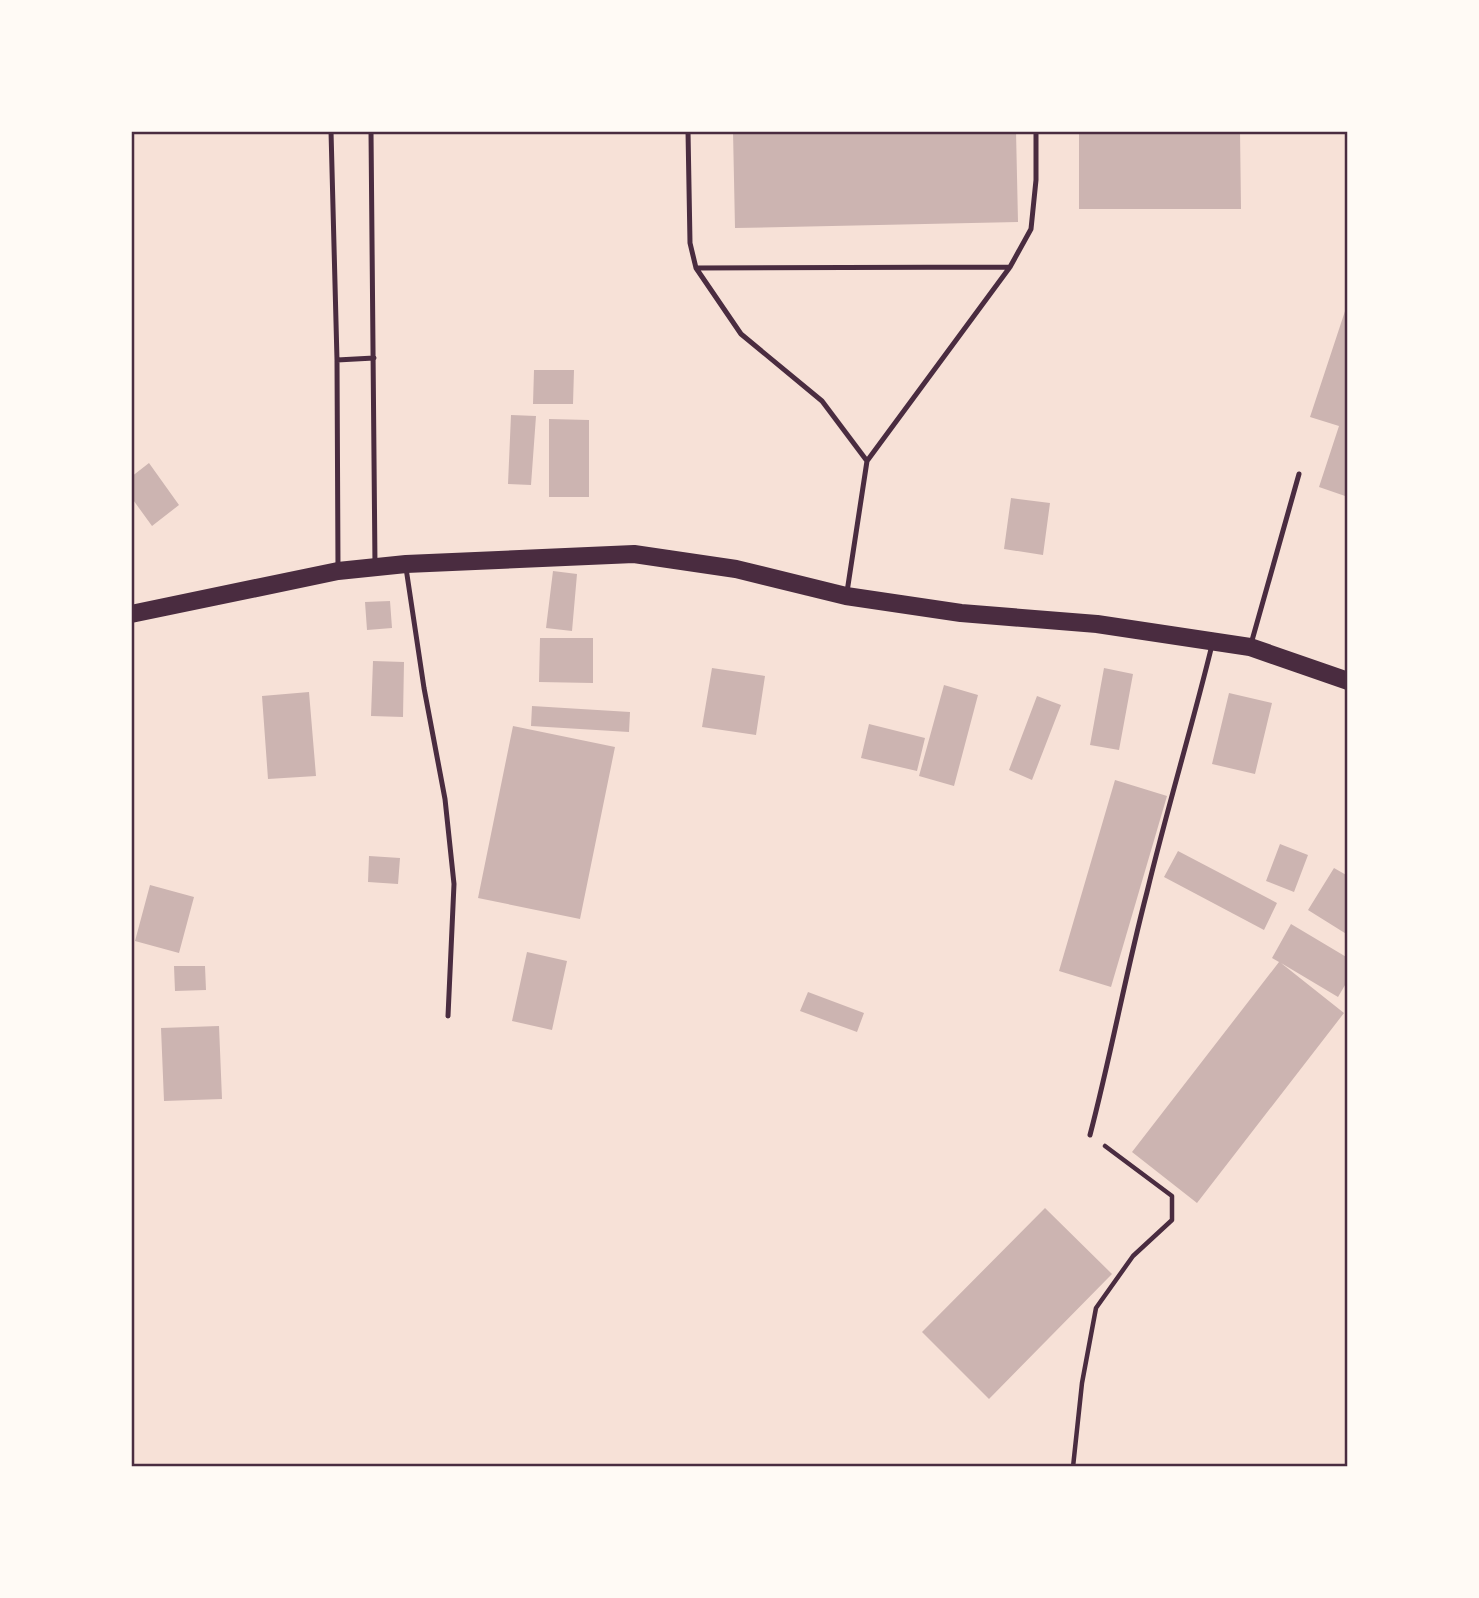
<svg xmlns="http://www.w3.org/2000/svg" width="1479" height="1598" font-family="Literata,serif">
<rect width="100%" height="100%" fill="#f7e1d7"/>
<path fill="#ccb4b1" d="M733,131H1016L1018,222L735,228Z
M1079,131H1240L1241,209H1079Z
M1348,302V497L1319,487L1339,426L1310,417Z
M534,370H574L573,404H533Z
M511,415L536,416L531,485L508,484Z
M549,419L589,420V497H549Z
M149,463L179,505L152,526L131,497V477Z
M1011,498L1050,503L1043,555L1004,549Z
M553,571L577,574L572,631L546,628Z
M390,601L392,628L367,630L365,602Z
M540,638H593V683L539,682Z
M373,661L404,662L403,717L371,716Z
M712,668L765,676L756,735L702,727Z
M1104,668L1133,674L1119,750L1090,745Z
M944,685L978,695L954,786L919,776Z
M309,692L316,776L268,779L262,696Z
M1229,693L1272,703L1255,774L1212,764Z
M1037,696L1061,705L1032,780L1009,770Z
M532,706L630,712L629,732L531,726Z
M869,724L925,738L917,771L861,758Z
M513,726L615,747L580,919L478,898Z
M1115,780L1167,796L1111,987L1059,971Z
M1280,844L1308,855L1294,892L1266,881Z
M1178,851L1277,903L1264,930L1164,877Z
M369,856L400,858L398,884L368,882Z
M1334,868L1348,876V935L1308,910Z
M150,885L194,897L179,953L135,941Z
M1291,924L1348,958V980L1338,997L1281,963L1344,1013L1197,1203L1132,1152L1279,962L1272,958Z
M527,952L567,961L552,1030L512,1021Z
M174,966H205L206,990L175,991Z
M808,992L864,1013L857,1032L800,1011Z
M219,1026L222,1099L164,1101L161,1028Z
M1045,1208L1112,1274L989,1399L922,1332Z"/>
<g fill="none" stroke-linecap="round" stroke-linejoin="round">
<path stroke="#4a2c40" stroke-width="4.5" d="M1073,1467L1082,1383L1096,1308L1133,1256L1172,1220V1196L1105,1146"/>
<path stroke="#4a2c40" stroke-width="5" d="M331,131L337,360L338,568
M371,131L375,566
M688,131L690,243L696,268L741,334L822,401L867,461L847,592
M696,268L1010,267
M337,360L374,358
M867,461L1010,267L1031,229L1036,180V131
M406,568L424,688L445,799L454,884L448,1016
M1251,644L1299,474
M1090,1135C1111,1055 1126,972 1147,892C1167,809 1192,727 1212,645"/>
<path stroke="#4a2c40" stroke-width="18" d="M131,614L338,571L406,564L634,554L736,569L846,596L961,613L1097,624L1250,647L1348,681"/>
</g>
<rect width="1479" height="1598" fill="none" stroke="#fffaf5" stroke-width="266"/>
<rect x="133" y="133" width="1213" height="1332" fill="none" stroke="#4a2c40" stroke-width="2.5"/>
</svg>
